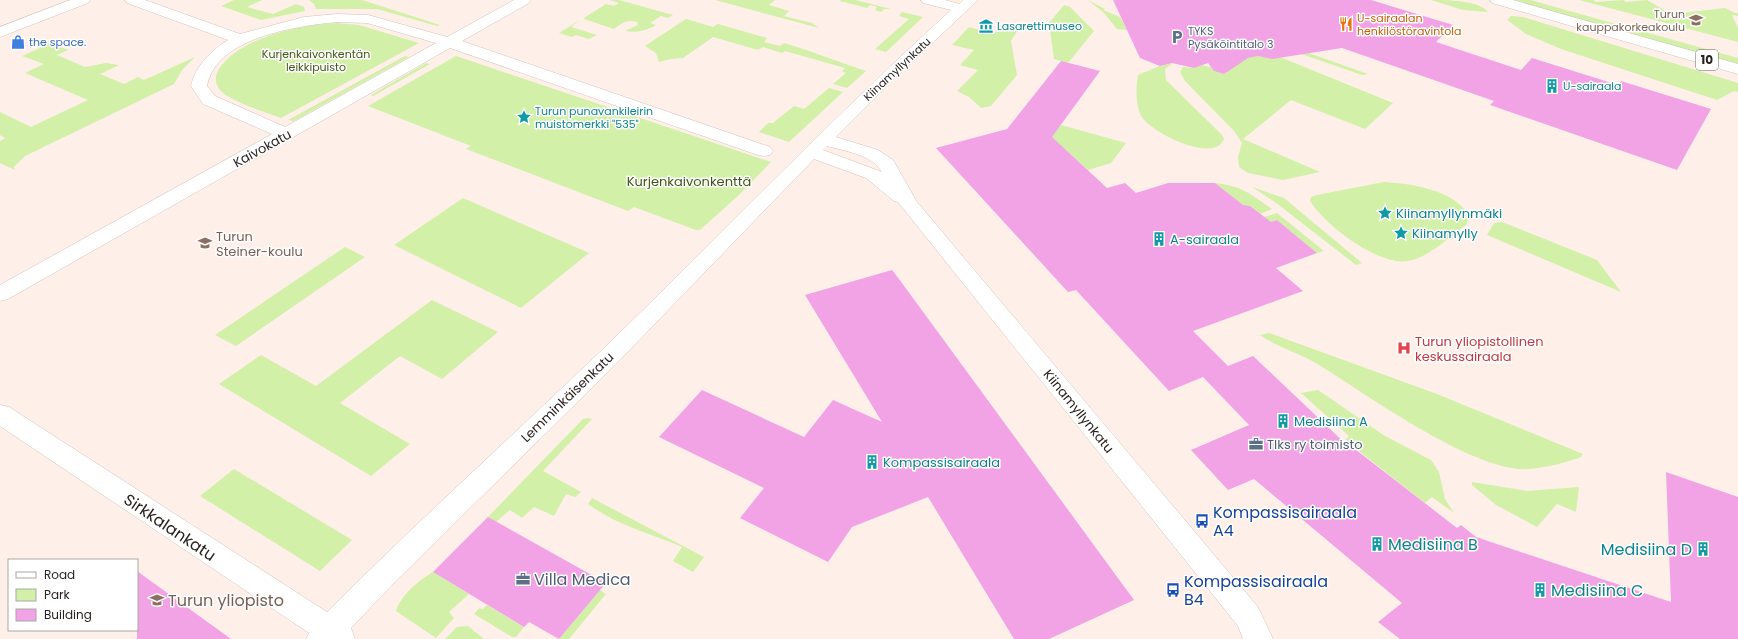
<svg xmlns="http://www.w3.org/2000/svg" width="1738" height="639" font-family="Poppins,sans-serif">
<rect width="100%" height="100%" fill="#feefe9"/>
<path fill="#d2f0a8" d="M234,0H262L247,7L273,14L296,4L304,7L305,11L261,20L221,6Z
M309,0H362L440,25L437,26L377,9H316L314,4Z
M610,0H619L673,15L668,18L661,16L650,23L656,25C646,31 637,33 625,31L638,25L637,22C627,19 622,23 614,29L584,19V18L606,4L614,6L619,3Z
M715,0H775L769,5L789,11L784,16L812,23L819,28Z
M841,0H855L891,9H884L881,12L875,10L877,7L870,5L867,8L840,1Z
M1088,0L1105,9L1103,10L1120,17L1127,30L1117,29L1104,13Z
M1160,0L1368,74L1362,75L1284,48Z
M1431,0C1446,0 1479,0 1488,12L1463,10Z
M1510,0H1530L1738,58V64Z
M1579,0H1593L1596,2L1623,0L1626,2L1647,0L1671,14L1725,8L1735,13H1738V16L1732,15L1738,28V42Z
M1064,5L1070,7L1094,31L1068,63L1054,59L1049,23Z
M902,12L923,17L886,52L875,49L909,19L899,16Z
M1511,16L1523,17L1738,83V92L1734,91L1717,100L1561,49L1526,34L1507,20Z
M686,19L713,27L718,24L767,38L764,42L780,46L784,43C812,51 838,62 866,71L847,88L833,84L846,73L842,71L845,68L785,51L782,53L763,47L758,50L713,37L683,58L671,59L659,62L656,53L645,46Z
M580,20L571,27L597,35L589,39L576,35L572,37L559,33Z
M336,23L359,25L419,43L281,118C265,112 233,102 222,92C215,86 214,77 219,69C240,37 300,25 336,23Z
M1008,24L1020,27L1011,41L1017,75L991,106L981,108L969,97L957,91L978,70L960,65L974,50L952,45L969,27L994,34L1003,25Z
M47,43H51L68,50L57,55L85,67L106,63L119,65L100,74L124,84L138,77L144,80L195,57L182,70L174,84L25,156L14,167L15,170L0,163V141L5,138L0,135V112L31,127L88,100L25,73L44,64L22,56L40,48L37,47Z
M405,56L409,57L294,121L288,120Z
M456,56L768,161L771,162L740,194L700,230H696L634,207L628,211L466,149L471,146L368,106Z
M1258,56L1280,57L1393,103L1365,129L1291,100L1243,139L1320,172L1283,180L1248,173L1239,167L1238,157L1242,143L1234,131L1185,81L1180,72L1183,67L1194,68L1202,65L1211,67L1214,71L1224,74L1239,59Z
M426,63L430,64L373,96L371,95Z
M1173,63L1165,69L1166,80L1222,135L1224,139C1214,164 1152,133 1142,117C1135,106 1136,87 1138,75L1160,66Z
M829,88L843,92L789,142L759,132L768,123H773L794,106L804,109Z
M1061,125L1126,143L1111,163L1088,170L1064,148L1046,143Z
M1384,182C1411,184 1454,189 1469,216L1467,224C1449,237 1430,257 1408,261C1378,266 1325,225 1310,201L1311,197L1317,195Z
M1215,183C1242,186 1251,194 1272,209L1260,214L1251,207L1244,206Z
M1252,187L1284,198L1362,263L1356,265L1275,202Z
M463,198L589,253L521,308L394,245Z
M1277,213L1324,251L1317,253L1277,220L1263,225L1264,217Z
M1502,222L1597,260L1621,292L1487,235L1494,223Z
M345,247L365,257L236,346L215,335Z
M432,300L498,332L442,379L400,356L340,403L410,444L371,476L219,384L261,355L316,386Z
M1269,333L1437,394L1583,454L1581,457C1564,463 1545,468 1528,469C1475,473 1366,394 1319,365C1300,353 1278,348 1260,335Z
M1318,390L1385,436L1431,460L1439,472L1445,499L1454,513L1432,497L1425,503L1345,440L1349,436L1301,393Z
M587,418L592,419L543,471L581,492L575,497L566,494L554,516L534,507L522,518L510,510L496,522L488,517L583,419Z
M234,469L352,540L320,571L200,496Z
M1472,482L1527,491L1579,487L1576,512L1557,504L1537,527L1496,505L1472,485Z
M592,498L704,557L693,572L673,561L682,547C650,533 616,525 588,504Z
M433,572L469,594L449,612L454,618L436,638L396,611C401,595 419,580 433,572Z
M600,590L606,594L569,639H559Z
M487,605L524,627L516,637H512L474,614L479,608L483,609Z
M468,626L484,639H445L457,627Z"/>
<path fill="#f1a3e5" d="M1113,0H1371L1453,25L1436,42L1521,70L1532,58L1618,85L1621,81L1711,109L1677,170L1490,105L1494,101L1342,48L1272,59L1258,56L1248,58L1224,74L1214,71L1208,63L1194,68L1172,63L1160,66L1140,58Z
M1061,61L1100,71L1052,137L1107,188L1125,183L1136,193L1168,183H1215L1243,205L1250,206L1271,222L1277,220L1317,253L1276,268L1303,291L1193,331L1228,366L1253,356L1349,447L1351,446L1457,528L1461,525L1476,537L1671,602L1666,472L1738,497V639H1400L1378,622L1402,603L1254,479L1228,490L1191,450L1249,425L1203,377L1169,391L1076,290L1068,292L936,148L1007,129Z
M892,270L899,279L1134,600L1049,639H1014L928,497L852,527L828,562L740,518L764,488L659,437L702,390L804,437L833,400L882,422L805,295Z
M488,517L606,583L559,639L529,622L524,627L433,572Z
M137,571L231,639H137Z"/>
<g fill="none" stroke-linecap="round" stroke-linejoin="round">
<defs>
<path id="minor" d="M70,0H90L88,3L0,37V27Z
M125,0H145L240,34L304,17L337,14L368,15L447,37L514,0H531L529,3L462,41L770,147L773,151L770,155L764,156L758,155L450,48L8,299L0,301V285L272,134L203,104L191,86C195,66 212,50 228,40L127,3ZM337,22L367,23L436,43L285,127L215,96L207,86C216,37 297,26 337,22Z
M921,0H945L959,4L963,0H978L895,78L836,137L878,150L893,160L917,202L1258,607L1273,639H1243L1238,626L898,202L894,201L866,178L814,159L618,362L393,584L351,628L355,639H306L309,633L0,426V405L9,407L327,612C416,523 510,438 601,351C719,237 830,120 951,10L923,3ZM827,146C845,151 873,155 882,172L823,150Z"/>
<path id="highway" d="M1490,0H1513L1738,64V74L1492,3Z"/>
</defs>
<use href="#minor" stroke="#d4c2bb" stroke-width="1"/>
<use href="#highway" stroke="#d4c2bb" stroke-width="1"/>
<use href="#minor" fill="#fff" fill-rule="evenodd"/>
<use href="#highway" fill="#fff" fill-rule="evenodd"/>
</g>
<defs>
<symbol id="university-bare" viewBox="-9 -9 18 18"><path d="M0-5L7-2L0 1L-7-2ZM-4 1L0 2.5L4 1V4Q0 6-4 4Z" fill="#8d6e63" stroke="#fff" stroke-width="2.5" paint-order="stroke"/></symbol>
<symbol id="restaurant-bare" viewBox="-9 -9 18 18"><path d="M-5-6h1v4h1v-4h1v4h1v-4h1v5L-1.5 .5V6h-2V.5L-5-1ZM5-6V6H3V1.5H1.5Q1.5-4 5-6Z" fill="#e8710a" stroke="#fff" stroke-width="2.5" paint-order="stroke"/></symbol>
<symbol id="museum-bare" viewBox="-9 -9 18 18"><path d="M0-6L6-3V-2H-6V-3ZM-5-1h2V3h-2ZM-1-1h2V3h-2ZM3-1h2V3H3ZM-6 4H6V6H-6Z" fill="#0f9aa8" stroke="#fff" stroke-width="2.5" paint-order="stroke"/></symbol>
<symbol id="parking-bare" viewBox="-9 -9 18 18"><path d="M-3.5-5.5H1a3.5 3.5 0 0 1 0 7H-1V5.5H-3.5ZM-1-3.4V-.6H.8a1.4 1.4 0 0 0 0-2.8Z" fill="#5c6f8a" stroke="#fff" stroke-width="2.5" paint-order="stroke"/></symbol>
<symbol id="shop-bare" viewBox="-9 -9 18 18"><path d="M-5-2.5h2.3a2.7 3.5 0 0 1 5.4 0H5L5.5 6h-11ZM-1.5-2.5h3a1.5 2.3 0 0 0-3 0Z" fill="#3f7fe0" stroke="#fff" stroke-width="2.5" paint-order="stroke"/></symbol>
<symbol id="building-bare" viewBox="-9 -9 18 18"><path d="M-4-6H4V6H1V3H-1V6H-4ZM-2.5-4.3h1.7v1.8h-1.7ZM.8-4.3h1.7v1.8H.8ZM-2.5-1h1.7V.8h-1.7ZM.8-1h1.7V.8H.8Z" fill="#0f9aa8" stroke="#fff" stroke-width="2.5" paint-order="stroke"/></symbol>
<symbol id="sight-bare" viewBox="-9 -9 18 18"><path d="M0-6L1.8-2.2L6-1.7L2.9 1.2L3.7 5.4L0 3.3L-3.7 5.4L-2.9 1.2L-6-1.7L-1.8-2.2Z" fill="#0f9aa8" stroke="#fff" stroke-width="2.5" paint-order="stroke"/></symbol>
<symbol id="school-bare" viewBox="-9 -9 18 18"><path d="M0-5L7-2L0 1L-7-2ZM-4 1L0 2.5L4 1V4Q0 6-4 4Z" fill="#8d6e63" stroke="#fff" stroke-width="2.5" paint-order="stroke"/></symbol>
<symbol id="hospital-bare" viewBox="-9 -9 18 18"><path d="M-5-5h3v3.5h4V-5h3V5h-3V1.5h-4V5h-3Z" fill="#e0444e" stroke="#fff" stroke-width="2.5" paint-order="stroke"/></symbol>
<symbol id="office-bare" viewBox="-9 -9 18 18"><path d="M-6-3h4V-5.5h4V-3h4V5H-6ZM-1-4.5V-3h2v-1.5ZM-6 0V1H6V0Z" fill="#5c6f8a" stroke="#fff" stroke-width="2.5" paint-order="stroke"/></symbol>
<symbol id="bus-bare" viewBox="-9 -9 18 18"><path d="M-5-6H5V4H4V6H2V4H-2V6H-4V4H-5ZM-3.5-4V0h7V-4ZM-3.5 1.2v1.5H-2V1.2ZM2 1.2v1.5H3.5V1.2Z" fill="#1a4fb4" stroke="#fff" stroke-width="2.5" paint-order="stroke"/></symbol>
</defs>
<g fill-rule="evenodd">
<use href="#university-bare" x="1686" y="10" width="20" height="20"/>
<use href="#restaurant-bare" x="1336" y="14" width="20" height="20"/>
<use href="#museum-bare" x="976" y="16" width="20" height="20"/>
<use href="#parking-bare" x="1167" y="27" width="20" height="20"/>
<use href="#shop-bare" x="8" y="32" width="20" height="20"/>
<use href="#building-bare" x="1542" y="76" width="20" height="20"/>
<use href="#sight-bare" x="514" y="107" width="20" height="20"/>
<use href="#sight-bare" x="1375" y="203" width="20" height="20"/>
<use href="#sight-bare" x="1391" y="223" width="20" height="20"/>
<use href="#building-bare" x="1149" y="229" width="20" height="20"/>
<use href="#school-bare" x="195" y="233" width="20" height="20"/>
<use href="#hospital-bare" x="1394" y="338" width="20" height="20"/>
<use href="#building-bare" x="1273" y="411" width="20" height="20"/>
<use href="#office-bare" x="1246" y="434" width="20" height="20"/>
<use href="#building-bare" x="862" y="452" width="20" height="20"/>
<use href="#bus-bare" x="1192" y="511" width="20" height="20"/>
<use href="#building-bare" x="1367" y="534" width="20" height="20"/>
<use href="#building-bare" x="1693" y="539" width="20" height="20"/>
<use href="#office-bare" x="513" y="569" width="20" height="20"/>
<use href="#bus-bare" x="1163" y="580" width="20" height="20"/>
<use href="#building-bare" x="1530" y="580" width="20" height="20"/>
<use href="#university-bare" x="147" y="590" width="20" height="20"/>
</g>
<g text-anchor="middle" stroke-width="3" stroke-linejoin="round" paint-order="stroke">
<g font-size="11" fill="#785e54" stroke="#fff" text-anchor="end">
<text x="1685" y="18">Turun<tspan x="1685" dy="13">kauppakorkeakoulu</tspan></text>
</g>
<g font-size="11" fill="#c56008" stroke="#fff" text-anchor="start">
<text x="1357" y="22">U-sairaalan<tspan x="1357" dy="13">henkilöstöravintola</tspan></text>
</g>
<g font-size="11" fill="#0d838f" stroke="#fff" text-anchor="start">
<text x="997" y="30">Lasarettimuseo</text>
<text x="1563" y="90">U-sairaala</text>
<text x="535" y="115">Turun punavankileirin<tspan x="535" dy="13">muistomerkki "535"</tspan></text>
</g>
<g font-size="11" fill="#4e5e75" stroke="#fff" text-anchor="start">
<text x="1188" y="35">TYKS<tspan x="1188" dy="13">Pysäköintitalo 3</tspan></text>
</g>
<g font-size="11" fill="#366cbe" stroke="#fff" text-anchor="start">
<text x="29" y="46">the space.</text>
</g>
<g font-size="11" fill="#405615" stroke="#fff">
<text x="316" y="58">Kurjenkaivonkentän<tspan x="316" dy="13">leikkipuisto</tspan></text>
</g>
<g font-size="11" fill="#28221f" stroke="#fff">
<text transform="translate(897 69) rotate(-43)" y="4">Kiinamyllynkatu</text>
</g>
<rect fill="#fff" stroke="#686462" stroke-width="1" x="1696" y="50" width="22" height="20" rx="3"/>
<g font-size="12" font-weight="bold" fill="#28221f">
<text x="1707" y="64">10</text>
</g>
<g font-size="13" fill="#28221f" stroke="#fff">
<text transform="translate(262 148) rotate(-29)" y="5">Kaivokatu</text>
<text transform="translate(567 397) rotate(-44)" y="5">Lemminkäisenkatu</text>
<text transform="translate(1079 411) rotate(51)" y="5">Kiinamyllynkatu</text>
</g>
<g font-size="13" fill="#405615" stroke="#fff">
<text x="689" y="186">Kurjenkaivonkenttä</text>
</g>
<g font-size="13" fill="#0d838f" stroke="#fff" text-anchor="start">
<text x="1396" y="218">Kiinamyllynmäki</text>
<text x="1412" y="238">Kiinamylly</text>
<text x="1170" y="244">A-sairaala</text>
<text x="1294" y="426">Medisiina A</text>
<text x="883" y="467">Kompassisairaala</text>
</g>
<g font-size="13" fill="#785e54" stroke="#fff" text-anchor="start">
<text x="216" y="241">Turun<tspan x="216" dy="15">Steiner-koulu</tspan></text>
</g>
<g font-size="13" fill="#be3a42" stroke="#fff" text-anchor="start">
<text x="1415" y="346">Turun yliopistollinen<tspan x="1415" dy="15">keskussairaala</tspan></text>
</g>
<g font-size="13" fill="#4e5e75" stroke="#fff" text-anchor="start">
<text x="1267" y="449">Tlks ry toimisto</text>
</g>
<g font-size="16" fill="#164399" stroke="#fff" text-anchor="start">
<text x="1213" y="518">Kompassisairaala<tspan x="1213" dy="18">A4</tspan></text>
<text x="1184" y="587">Kompassisairaala<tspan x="1184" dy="18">B4</tspan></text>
</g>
<g font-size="16" fill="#28221f" stroke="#fff">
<text transform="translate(170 527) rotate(34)" y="6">Sirkkalankatu</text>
</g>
<g font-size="16" fill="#0d838f" stroke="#fff" text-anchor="start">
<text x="1388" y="550">Medisiina B</text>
<text x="1692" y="555" text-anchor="end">Medisiina D</text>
<text x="1551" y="596">Medisiina C</text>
</g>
<g font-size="16" fill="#4e5e75" stroke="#fff" text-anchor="start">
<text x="534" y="585">Villa Medica</text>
</g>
<g font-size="16" fill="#785e54" stroke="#fff" text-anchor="start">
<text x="168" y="606">Turun yliopisto</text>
</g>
</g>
<rect x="8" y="559" width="130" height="72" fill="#ffffff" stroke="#a9a7a5"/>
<rect x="16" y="572" width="20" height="6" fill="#ffffff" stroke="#a9a7a5"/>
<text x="44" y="579" font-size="12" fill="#28221f">Road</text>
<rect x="16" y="589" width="20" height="12" fill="#d2f0a8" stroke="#a9a7a5"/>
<text x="44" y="599" font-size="12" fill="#28221f">Park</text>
<rect x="16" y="609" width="20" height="12" fill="#f1a3e5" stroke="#a9a7a5"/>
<text x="44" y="619" font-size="12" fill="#28221f">Building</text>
</svg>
